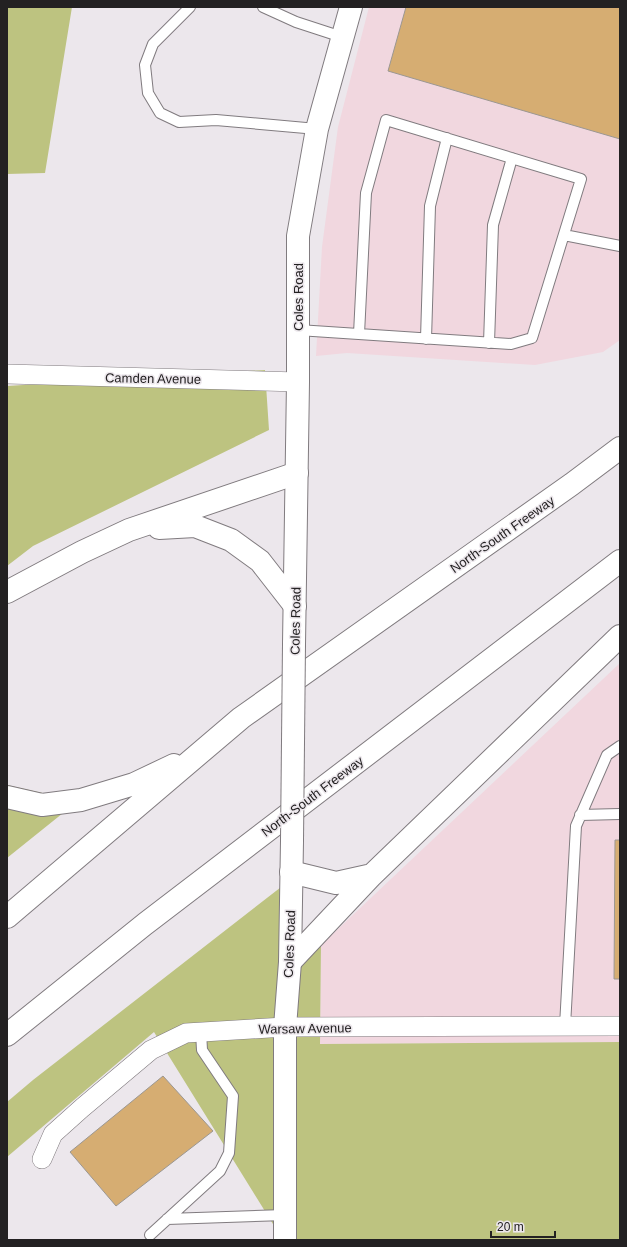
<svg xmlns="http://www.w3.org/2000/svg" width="627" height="1247" font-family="Helvetica,sans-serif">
<rect width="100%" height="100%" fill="#ece7ec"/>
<path fill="#f1d7df" d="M369,7H620V340L603,352L535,365L347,353L316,356L322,247L338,127Z
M620,663V1042L320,1044L321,945Z"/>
<path fill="#bdc380" d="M7,7H72L45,173L7,174Z
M265,370L269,430L33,546L7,566V386Z
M7,785L78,801L7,858Z
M285,884V920L321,945L320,1044L620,1042V1240H289L281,1237L154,1032L7,1157V1102L33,1080Z"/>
<path fill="#d6ad72" stroke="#9b9792" d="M406,7H620V139L388,71Z
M615,840H620V979H614Z
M163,1076L213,1131L116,1206L70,1152Z"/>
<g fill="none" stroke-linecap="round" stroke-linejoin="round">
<defs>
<path id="service" d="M190,7L153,44L145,65L148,93L160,113L179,122L216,120L317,129
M263,7L296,22L342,37
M564,235L620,246
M298,330L511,344L532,338L581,179L386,120L366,193L359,334
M426,339L430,206L447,138
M489,343L493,225L512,158
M580,815L620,814
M565,1026L576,826L607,755L620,746
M167,1219L285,1215
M150,1235L220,1171L229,1153L233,1096L202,1050L201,1032"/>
<path id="minor" d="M7,374L298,382
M42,1159L53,1134L82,1108L151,1050L186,1033L285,1027L620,1026"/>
<path id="tertiary" d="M294,644L298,382V236L317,129L351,7
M285,1240V1027L290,962L292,841"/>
<path id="motorway" d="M159,528L195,526L231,540L260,561L295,606
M7,592L82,552L129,530L297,473
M7,797L42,805L81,800L134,784L174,765
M291,872L336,883L372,875
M7,917L241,718L572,484L620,448
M290,962L372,875L620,636
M7,1035L145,924L620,561"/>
</defs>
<use href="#service" stroke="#807b7f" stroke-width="12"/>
<use href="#minor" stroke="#807b7f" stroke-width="20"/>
<use href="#tertiary" stroke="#807b7f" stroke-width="24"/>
<use href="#motorway" stroke="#807b7f" stroke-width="24"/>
<use href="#service" stroke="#fff" stroke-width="10"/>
<use href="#minor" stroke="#fff" stroke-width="19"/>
<use href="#tertiary" stroke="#fff" stroke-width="22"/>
<use href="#motorway" stroke="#fff" stroke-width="22"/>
<defs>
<path id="tertiary-bridge" d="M292,841L294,644"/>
</defs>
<use href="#tertiary-bridge" stroke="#807b7f" stroke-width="24" stroke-linecap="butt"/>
<use href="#tertiary-bridge" stroke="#fff" stroke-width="22"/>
</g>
<g text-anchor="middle" stroke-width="3" stroke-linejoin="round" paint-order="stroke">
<g font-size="13" fill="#232122" stroke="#ece7ec">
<text transform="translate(298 297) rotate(-90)" y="5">Coles Road</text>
<text transform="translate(153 378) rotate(1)" y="5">Camden Avenue</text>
<text transform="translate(502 534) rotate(-35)" y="5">North-South Freeway</text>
<text transform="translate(295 621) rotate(-89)" y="5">Coles Road</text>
<text transform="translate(312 796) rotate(-37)" y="5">North-South Freeway</text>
<text transform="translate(289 944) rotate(-88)" y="5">Coles Road</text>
<text transform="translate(305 1028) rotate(-1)" y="5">Warsaw Avenue</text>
</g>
</g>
<rect width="627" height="1247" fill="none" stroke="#232122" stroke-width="16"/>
<path d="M491 1231v6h64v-6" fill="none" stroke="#232122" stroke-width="2"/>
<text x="497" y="1231" font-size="12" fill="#232122" stroke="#ece7ec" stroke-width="3" paint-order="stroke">20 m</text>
</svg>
